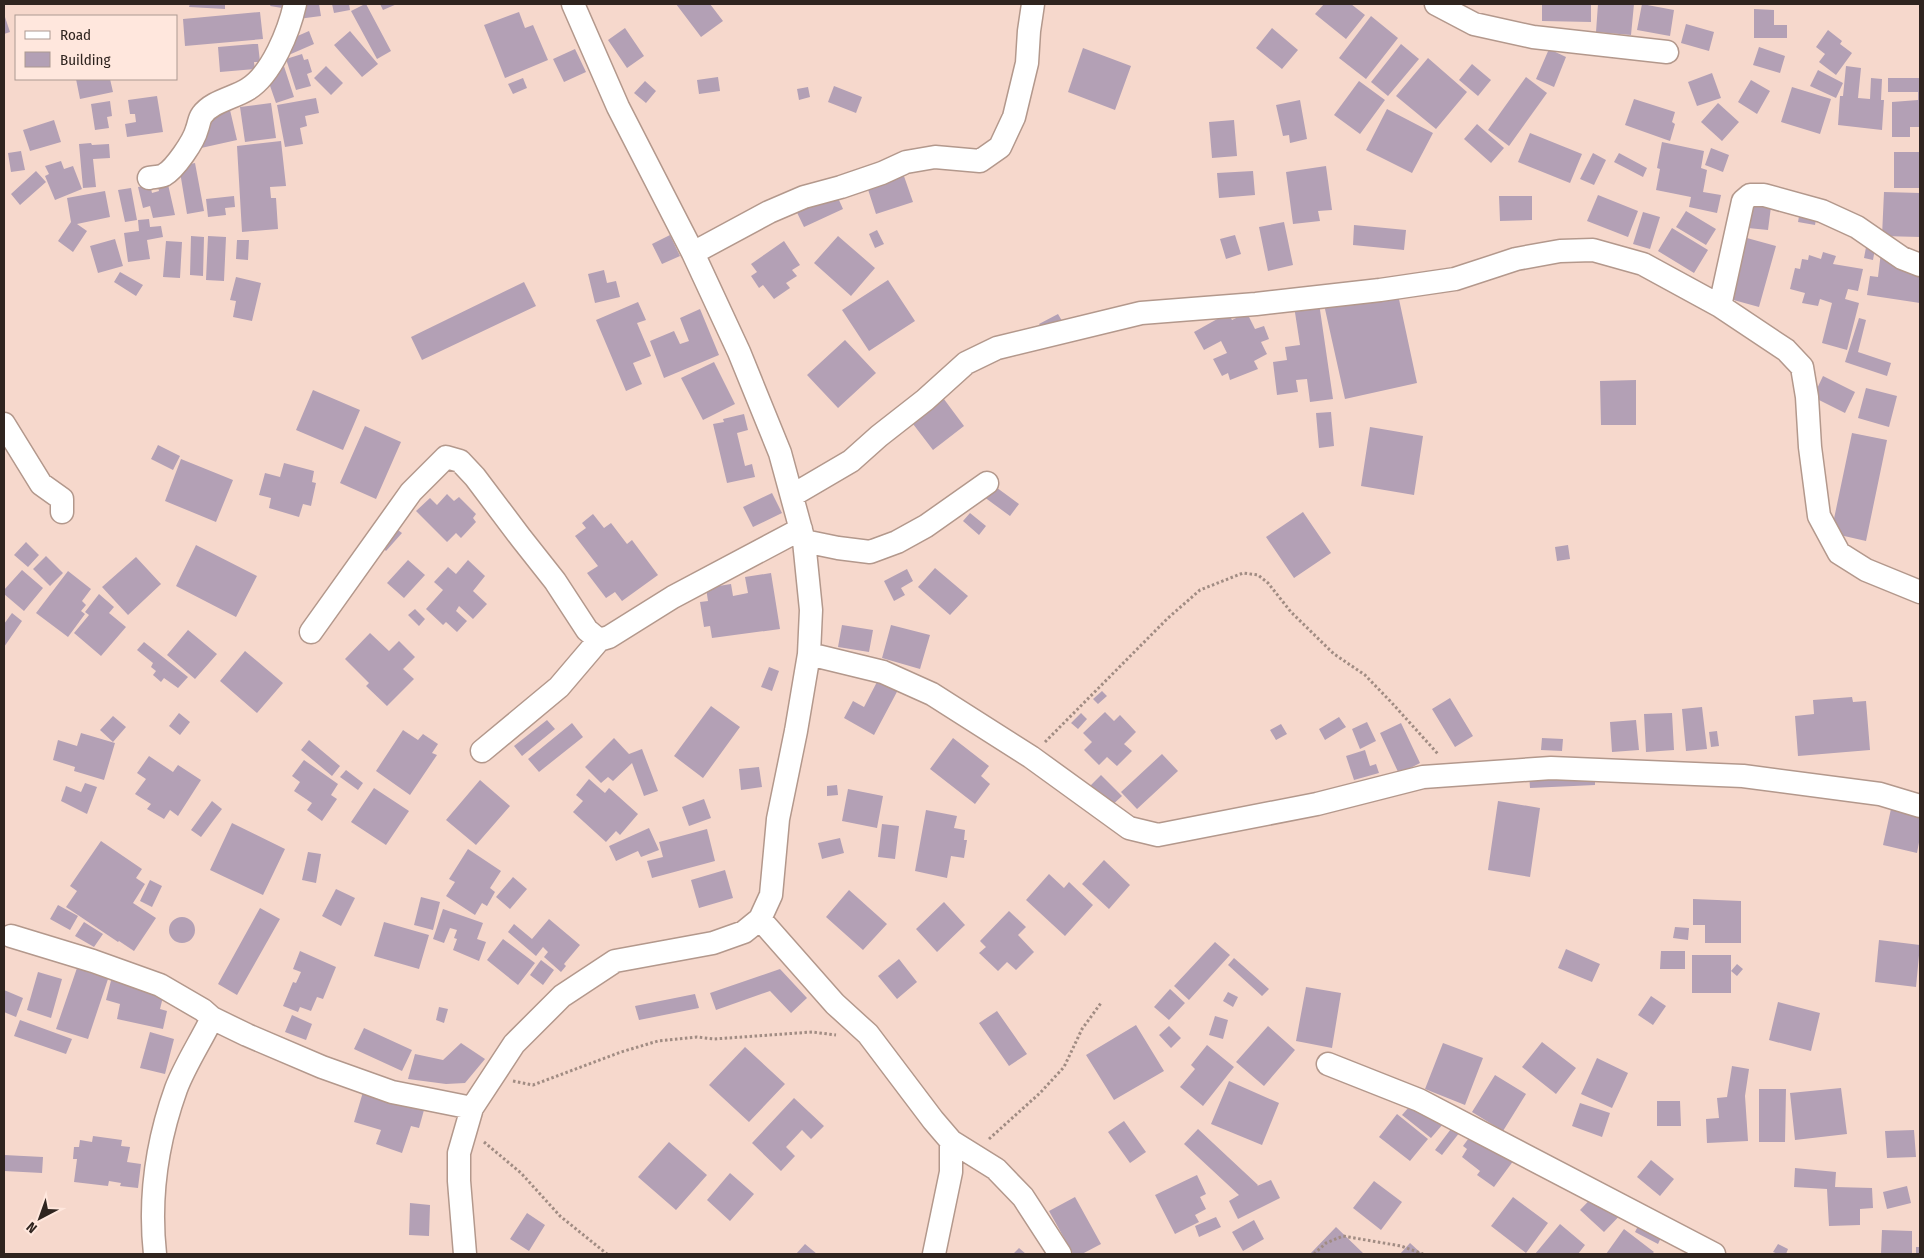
<svg xmlns="http://www.w3.org/2000/svg" width="1924" height="1258" font-family="'Fira Sans Condensed',sans-serif">
<rect width="100%" height="100%" fill="#f6d8cc"/>
<path fill="#b3a0b5" d="M190,4H225V9L189,7Z
M271,4H288V9L270,6Z
M309,4H319L321,16L298,19L296,5Z
M332,4H349L350,10L334,13Z
M365,4H366L391,51L377,59L351,11Z
M380,4H397L383,10Z
M676,4H710L723,21L701,37Z
M1324,4H1351L1365,15L1346,39L1315,14Z
M1542,4H1591V22L1542,21Z
M1598,4H1634L1631,35L1596,32Z
M1642,4L1674,10L1670,36L1637,30Z
M1754,9L1774,10V25H1787V38H1754Z
M260,12L263,39L185,46L183,19Z
M519,12L525,28L533,25L548,60L505,78L484,25Z
M4,14L10,32L4,34Z
M1371,16L1398,38L1366,79L1339,58Z
M1686,24L1714,32L1709,51L1681,43Z
M625,28L644,56L627,68L608,40Z
M1272,28L1298,50L1282,69L1256,48Z
M1828,30L1842,41L1840,44L1852,53L1836,75L1819,62L1825,54L1816,47Z
M309,31L314,44L284,57L279,44Z
M350,31L378,64L362,77L334,45Z
M253,44H258L260,62H254L255,69L220,72L218,47Z
M1401,44L1419,59L1388,96L1371,82Z
M1759,47L1785,56L1780,73L1753,65Z
M1083,48L1131,66L1115,110L1068,92Z
M575,49L586,72L564,82L553,59Z
M1549,49L1566,57L1554,87L1536,79Z
M280,54L294,97L276,103L261,60Z
M302,54L304,60L308,59L312,72L307,74L311,86L296,90L286,59Z
M1428,58L1467,92L1436,129L1396,96Z
M1472,64L1491,80L1478,96L1459,80Z
M326,66L343,83L331,95L314,78Z
M1846,66L1861,68L1858,98L1870,99L1871,78L1882,79L1881,100H1884L1882,130L1838,125L1840,96H1843Z
M1818,70L1843,83L1836,98L1810,86Z
M1712,73L1721,98L1697,106L1688,82Z
M718,77L720,91L699,94L697,80Z
M1526,77L1547,93L1509,146L1488,130Z
M523,78L527,88L513,94L508,84Z
M1888,78H1920V127H1910V137H1892V102L1918,100V92H1888Z
M76,79H110L113,92L80,99Z
M1751,80L1770,91L1757,114L1738,102Z
M645,81L656,91L646,103L634,93Z
M1359,81L1385,100L1360,134L1334,115Z
M834,86L862,97L856,113L828,102Z
M808,87L810,97L799,100L797,89Z
M1792,87L1831,99L1820,134L1781,122Z
M157,96L163,132L127,137L125,124L136,122L135,114H130L128,100Z
M316,98L319,113L305,116L307,126L300,128L303,144L285,147L277,105Z
M1634,99L1675,112L1672,122L1675,124L1670,141L1625,125Z
M1300,100L1307,139L1290,143L1289,135L1283,136L1276,105Z
M110,101L112,116L107,117L109,128L95,130L91,104Z
M271,103L276,138L245,142L240,107Z
M1718,103L1739,122L1722,141L1701,122Z
M1387,109L1433,133L1412,173L1366,150Z
M230,110L237,140L201,148L194,117Z
M54,120L61,142L30,151L23,130Z
M1234,120L1237,156L1212,158L1209,122Z
M1477,124L1504,148L1491,163L1464,139Z
M1530,133L1582,154L1570,183L1518,162Z
M281,141L286,186L270,187L271,198H276L278,229L242,232L237,146Z
M1662,142L1704,151L1701,168L1707,170L1703,192L1721,195L1717,213L1689,207L1691,197L1656,190L1660,169L1657,168Z
M91,143L92,145L109,144L110,158L93,159L96,187L83,188L79,144Z
M1711,148L1729,155L1723,172L1705,165Z
M21,151L25,170L11,172L8,153Z
M1894,152H1920V188H1894Z
M1593,153L1606,160L1594,185L1580,179Z
M1619,153L1647,168L1643,177L1614,162Z
M898,159L913,202L876,214L862,171Z
M61,161L64,169L73,166L82,189L55,200L45,176L49,174L45,166Z
M195,163L204,211L187,214L179,166Z
M1326,166L1332,210L1318,211L1320,221L1293,224L1286,172Z
M36,171L46,182L20,205L11,194Z
M1253,171L1255,195L1219,198L1217,173Z
M829,178L843,209L804,227L789,196Z
M167,180L175,215L153,218L150,206L143,208L138,187L150,185L152,193L159,191L157,183Z
M131,188L137,220L125,222L118,190Z
M105,191L110,217L77,224L87,231L73,252L58,241L71,222L67,198Z
M1884,192L1920,193V237L1882,236Z
M1598,195L1638,211L1628,237L1587,221Z
M1742,195L1772,199L1768,230L1738,227Z
M234,196L235,207L225,208L226,215L208,217L206,199Z
M1499,196H1532V220L1500,221Z
M1801,205L1818,208L1815,225L1798,222Z
M1686,211L1716,229L1706,245L1676,227Z
M1643,212L1660,217L1650,249L1633,244Z
M149,219L150,227L161,226L163,237L147,240L150,259L128,262L124,233L139,231L138,220Z
M1284,222L1293,265L1268,271L1259,227Z
M1354,225L1406,230L1404,250L1353,245Z
M1672,228L1708,250L1694,273L1658,251Z
M877,230L884,244L875,248L869,234Z
M670,235L680,256L662,264L652,244Z
M1235,235L1241,254L1226,259L1220,239Z
M1736,235L1776,246L1759,307L1719,296Z
M191,236L204,237L203,276L190,275Z
M208,236L226,237L224,281L206,280Z
M838,236L875,268L851,296L814,263Z
M115,239L123,266L98,273L90,246Z
M237,240H249L248,260L236,259Z
M166,241L182,242L180,278L163,277Z
M784,241L800,265L792,270L797,276L786,283L790,288L774,299L763,285L759,288L751,276L757,272L751,264Z
M1867,242L1876,243L1873,260L1864,258Z
M1823,252L1836,256L1833,264L1863,269L1858,291L1848,289L1845,299L1859,303L1847,350L1822,343L1832,303L1820,299L1818,306L1802,303L1805,293L1790,289L1795,268L1800,269L1802,259L1808,260L1809,255L1821,259Z
M1881,252L1920,269V303L1867,295L1870,276L1878,277Z
M604,270L607,283L616,281L620,297L595,303L588,274Z
M120,272L143,285L136,296L114,282Z
M1394,276L1417,383L1345,399L1321,291Z
M236,277L261,283L252,321L233,317L236,301L230,300Z
M888,280L915,321L869,351L842,310Z
M524,282L536,306L422,360L411,337Z
M638,302L646,320L637,323L651,356L633,363L642,384L626,391L596,320Z
M1319,303L1333,399L1310,402L1307,379L1296,380L1298,392L1277,395L1273,362L1287,360L1285,347L1300,345L1294,306Z
M700,309L719,355L664,378L650,341L674,331L680,344L689,341L680,318Z
M1228,313L1232,320L1247,313L1255,329L1264,326L1269,339L1261,342L1267,354L1254,361L1258,369L1230,380L1228,373L1222,376L1213,359L1227,353L1221,341L1204,350L1194,332Z
M1058,314L1065,326L1046,336L1039,324Z
M1859,318L1866,320L1858,352L1891,363L1887,376L1845,362Z
M845,340L876,373L838,408L807,375Z
M714,362L735,404L703,420L681,378Z
M1823,376L1855,392L1845,413L1813,397Z
M1636,380V425H1601L1600,381Z
M932,383L964,426L933,450L900,407Z
M1866,388L1897,396L1889,427L1858,418Z
M313,390L360,410L343,450L296,430Z
M1331,412L1334,446L1319,448L1316,413Z
M744,414L748,430L737,433L745,466L752,464L755,477L727,483L713,424L724,422L723,419Z
M365,426L401,442L376,499L340,483Z
M1370,427L1423,436L1414,495L1361,486Z
M1852,433L1887,440L1866,541L1831,533Z
M158,445L180,456L173,470L151,459Z
M181,459L233,480L216,522L165,501Z
M284,463L314,471L312,482L316,483L311,506L303,504L299,517L269,508L271,498L259,495L265,473L280,477Z
M989,482L1019,504L1010,516L980,494Z
M772,493L782,513L753,527L743,507Z
M447,494L454,501L459,497L476,514L473,518L476,522L461,538L456,533L447,542L416,511L430,498L437,505Z
M1303,512L1331,553L1294,578L1266,537Z
M970,513L986,526L979,535L963,521Z
M593,514L604,528L611,523L627,544L632,540L658,575L622,601L615,592L606,598L587,573L598,566L575,536L586,528L582,523Z
M395,528L402,533L386,551L380,545Z
M26,542L39,555L28,567L14,555Z
M196,545L257,576L236,617L176,586Z
M1568,545L1570,559L1557,561L1555,547Z
M46,556L63,573L50,586L33,569Z
M136,557L161,584L128,615L102,587Z
M408,560L425,575L404,598L387,583Z
M468,560L485,576L473,591L487,604L473,619L459,606L456,611L467,621L457,632L446,622L443,625L426,609L443,590L434,582L448,567L456,574Z
M935,568L968,596L950,615L918,587Z
M907,569L913,581L901,588L905,595L894,601L884,581Z
M22,570L43,588L24,611L4,594V590Z
M68,571L91,589L82,601L86,605L81,611L85,614L68,637L36,613Z
M771,573L780,629L712,638L710,626L704,627L700,602L708,601L706,588L731,584L733,596L748,593L745,577Z
M99,594L114,607L109,613L126,627L101,656L74,633L89,615L85,612Z
M415,609L425,619L419,626L408,615Z
M12,613L22,621L4,647V624Z
M842,625L873,630L869,652L838,647Z
M891,625L930,635L920,669L882,658Z
M188,630L217,654L195,679L167,655Z
M370,633L389,651L399,641L415,657L403,669L414,679L387,706L366,686L369,683L345,659Z
M144,642L188,677L178,688L164,678L161,682L153,675L156,671L151,667L153,663L137,650Z
M245,651L283,683L257,713L220,681Z
M769,667L779,671L772,691L761,687Z
M879,678L899,688L874,735L844,718L853,701L864,707Z
M1102,691L1107,696L1098,704L1093,699Z
M1852,697L1853,702L1866,701L1870,750L1798,756L1795,716L1814,714L1813,700Z
M1450,698L1473,736L1455,747L1432,709Z
M711,706L740,727L703,778L674,756Z
M1702,707L1707,749L1686,751L1682,709Z
M1105,712L1114,721L1120,715L1136,732L1124,744L1132,751L1117,766L1107,757L1099,765L1084,750L1092,742L1083,733Z
M179,713L190,722L180,735L169,726Z
M1081,713L1087,719L1078,729L1071,723Z
M1672,713L1674,750L1646,752L1644,714Z
M113,716L126,727L113,742L100,730Z
M1339,717L1346,727L1325,740L1319,729Z
M547,720L555,729L522,756L514,746Z
M1636,720L1639,750L1612,752L1610,722Z
M1367,722L1376,741L1360,749L1352,729Z
M572,723L583,737L539,772L528,759Z
M1401,723L1420,763L1399,774L1380,733Z
M1281,724L1287,734L1276,740L1270,730Z
M403,730L418,740L423,734L438,744L432,753L437,755L410,795L376,771Z
M1717,731L1719,746L1711,747L1709,732Z
M81,733L115,743L104,780L74,771L75,767L53,760L58,740L77,746Z
M614,738L629,754L642,749L658,791L644,796L632,763L613,781L608,777L601,783L585,767Z
M953,738L989,766L981,776L990,784L975,804L930,769Z
M1542,738L1563,739L1562,751L1541,750Z
M309,740L340,766L332,776L301,750Z
M1365,750L1370,766L1376,764L1379,773L1354,780L1346,756Z
M1162,754L1178,771L1137,809L1121,792Z
M149,756L173,772L178,765L201,780L178,816L170,810L164,819L147,809L151,804L135,794L146,779L137,773Z
M304,760L338,784L331,795L337,799L322,821L307,810L312,803L294,791L300,782L292,776Z
M759,767L762,787L741,790L739,769Z
M346,770L363,783L358,790L340,777Z
M1595,770V785L1530,788L1529,773Z
M1101,775L1122,796L1109,808L1089,787Z
M589,779L605,793L609,788L638,814L620,835L616,831L606,842L573,812L583,801L576,795Z
M480,780L510,806L476,845L446,820Z
M85,783L97,787L87,814L61,801L66,786L81,792Z
M837,785L838,795L827,796V786Z
M374,788L409,811L386,845L351,822Z
M848,789L883,796L877,828L842,821Z
M704,799L711,818L689,826L682,807Z
M212,801L222,809L201,837L191,830Z
M1498,801L1540,808L1530,877L1488,870Z
M1891,809L1920,815V837L1917,853L1883,845Z
M926,810L957,816L954,828L965,830L964,840H967L964,858L951,856L947,878L915,871Z
M232,823L285,849L263,895L210,870Z
M882,824L899,826L895,859L878,857Z
M649,828L659,850L641,857L638,851L616,861L609,846Z
M707,829L715,861L652,878L647,861L663,857L659,842Z
M840,838L844,853L822,859L818,843Z
M101,841L142,869L136,878L145,884L133,903L156,918L134,951L119,941L118,942L66,907L77,891L70,886Z
M468,849L501,871L490,888L495,892L487,906L482,903L475,915L446,896L455,882L449,879Z
M308,852L321,854L316,883L302,880Z
M1104,860L1130,885L1109,909L1082,884Z
M725,870L733,898L699,908L691,880Z
M1049,874L1064,888L1069,882L1093,905L1065,936L1026,900Z
M513,877L527,889L510,909L496,897Z
M150,880L162,886L152,907L140,901Z
M336,889L355,898L341,926L322,916Z
M849,890L887,924L863,950L826,917Z
M421,897L440,902L433,930L414,925Z
M1693,899L1741,901V943H1705V925H1693Z
M944,902L965,925L937,952L916,929Z
M58,905L78,916L70,930L50,919Z
M260,908L280,919L237,995L218,984Z
M443,909L483,923L477,939L486,942L479,961L453,950L457,939L454,938L457,930L450,928L444,943L433,939Z
M1009,911L1026,927L1018,935L1034,952L1016,970L1007,962L998,971L979,953L986,947L980,941Z
M169 930a13 13 0 1 1 26 0a13 13 0 1 1-26 0Z
M549,919L580,945L564,964L566,966L561,972L544,957L548,952L543,947L536,956L508,932L514,924L532,939Z
M84,922L103,934L94,947L75,936Z
M384,922L429,935L419,969L374,956Z
M1675,927L1689,928L1688,940L1673,938Z
M503,939L535,963L518,985L487,960Z
M1879,940L1920,945L1916,987L1875,982Z
M1215,942L1230,955L1189,1000L1174,986Z
M1566,949L1600,964L1592,982L1558,968Z
M300,951L336,967L323,999L317,997L311,1011L300,1007L298,1012L283,1006L293,982L296,983L301,972L293,969Z
M1661,951H1685V969H1660Z
M1692,955H1731V971L1737,964L1743,969L1737,976L1731,971V993H1692Z
M1234,958L1269,989L1262,996L1228,965Z
M899,959L917,982L897,999L878,976Z
M541,960L554,970L543,985L530,975Z
M77,968L108,979L88,1039L56,1029Z
M780,969L807,998L791,1013L770,991L716,1010L710,993Z
M38,972L62,979L51,1018L27,1010Z
M113,973L165,989L160,1009L167,1011L163,1029L117,1019L120,1004L106,1000Z
M1306,987L1341,993L1332,1048L1296,1041Z
M1170,989L1185,1003L1169,1020L1154,1007Z
M4,990L23,998L16,1017L4,1012Z
M1228,992L1238,997L1233,1007L1223,1001Z
M695,994L699,1008L639,1020L635,1006Z
M1651,996L1666,1006L1653,1025L1638,1015Z
M1778,1002L1820,1013L1811,1051L1769,1040Z
M439,1007L448,1009L444,1023L436,1020Z
M997,1011L1027,1054L1009,1066L979,1023Z
M292,1015L312,1024L306,1040L285,1032Z
M1215,1016L1228,1020L1223,1039L1209,1035Z
M20,1020L72,1039L66,1054L14,1036Z
M1136,1025L1164,1071L1114,1100L1086,1055Z
M1169,1026L1181,1038L1171,1048L1159,1035Z
M1268,1026L1295,1050L1264,1086L1236,1062Z
M364,1028L412,1050L402,1071L354,1049Z
M150,1032L174,1039L165,1074L140,1068Z
M1542,1042L1576,1068L1556,1094L1522,1067Z
M461,1043L485,1059L465,1083L446,1084L408,1079L415,1054L443,1060Z
M1443,1043L1483,1058L1465,1105L1425,1089Z
M1207,1045L1234,1067L1203,1106L1180,1087L1195,1069L1191,1065Z
M745,1047L785,1084L749,1122L709,1085Z
M1597,1058L1628,1073L1612,1108L1581,1094Z
M1732,1066L1749,1069L1745,1096L1748,1141L1707,1143L1706,1119L1719,1118L1717,1098L1727,1097Z
M1495,1075L1526,1094L1503,1131L1472,1112Z
M1229,1081L1279,1103L1262,1145L1211,1124Z
M1841,1088L1847,1134L1795,1140L1790,1093Z
M1759,1089H1786L1785,1142H1759Z
M1423,1091L1443,1124L1431,1138L1402,1115Z
M363,1092L424,1110L419,1128L411,1126L402,1153L376,1144L381,1130L354,1122Z
M794,1098L824,1126L811,1139L802,1130L786,1147L795,1156L781,1171L752,1143Z
M1657,1101H1680L1681,1126H1657Z
M1580,1103L1610,1113L1602,1137L1572,1126Z
M1397,1114L1428,1139L1410,1161L1379,1137Z
M1460,1117L1467,1123L1442,1155L1435,1150Z
M1124,1121L1146,1152L1130,1163L1108,1132Z
M1198,1129L1258,1185L1257,1186L1271,1180L1280,1198L1238,1219L1229,1201L1239,1195L1184,1144Z
M1914,1130L1916,1157L1887,1158L1885,1131Z
M1474,1131L1514,1160L1494,1187L1477,1175L1480,1171L1462,1157L1467,1149L1463,1146Z
M93,1136L122,1140L121,1146L130,1147L127,1162L141,1164L138,1188L120,1186L121,1183L109,1181L108,1186L74,1182L77,1159H73L74,1147H79L80,1140L92,1142Z
M669,1142L707,1175L676,1210L638,1177Z
M4,1155L43,1157L42,1173L4,1171Z
M1651,1160L1674,1179L1660,1196L1637,1177Z
M1795,1168L1836,1172L1835,1187L1872,1188L1873,1208L1860,1209V1225L1829,1226L1827,1189L1794,1187Z
M730,1173L754,1194L730,1221L707,1200Z
M1197,1175L1206,1194L1200,1197L1206,1209L1195,1215L1199,1222L1175,1234L1155,1195Z
M1374,1181L1402,1202L1381,1230L1353,1208Z
M1604,1185L1628,1207L1604,1232L1580,1210Z
M1907,1186L1911,1203L1887,1209L1883,1192Z
M1075,1197L1101,1244L1082,1254H1073L1049,1211Z
M1513,1197L1548,1223L1526,1253L1491,1226Z
M410,1203L430,1205L429,1236L409,1235Z
M527,1213L545,1225L529,1251L510,1239Z
M1216,1217L1221,1227L1199,1237L1195,1226Z
M1642,1218L1665,1229L1658,1244L1635,1232Z
M1254,1220L1264,1239L1243,1251L1232,1232Z
M1560,1224L1585,1245L1578,1254H1535Z
M1336,1227L1364,1254H1310Z
M1624,1229L1654,1252L1652,1254H1606Z
M1882,1230L1912,1231V1254H1881Z
M1410,1243L1422,1254H1400Z
M805,1244L817,1254H796Z
M1778,1244L1788,1249L1786,1254H1778L1773,1252Z
M1916,1247H1920V1254H1916Z
M1019,1248L1026,1254H1013Z"/>
<g fill="none" stroke-linecap="round" stroke-linejoin="round">
<defs>
<path id="street" d="M1436,4L1474,24L1533,37L1667,52
M149,178C153,177 160,177 164,175C175,169 194,141 197,129C199,124 199,119 202,115C212,101 234,98 248,89C272,74 289,31 295,4
M693,253L769,212L804,197L841,187L882,173L906,162L935,157L980,161L1000,147L1014,117L1027,63L1029,31L1033,4
M1720,306L1743,201L1750,195H1764L1822,211L1857,227L1902,258L1920,265
M4,424L41,484L62,499V512
M793,495L851,461L879,436L925,400L966,363L997,348L1141,313L1256,304L1380,290L1455,279L1516,259L1560,251L1593,250L1643,264L1720,306L1786,350L1802,367L1807,397L1810,447L1819,516L1839,553L1866,570L1920,592
M804,541L838,548L870,552L897,542L926,526L987,483
M311,632L411,492L446,457L460,461L475,477L521,538L555,581L587,630L599,640
M809,654L883,672L932,694L1031,757L1129,828L1158,835L1317,804L1423,777L1551,768L1743,776L1880,794L1920,806
M482,751L559,687L599,640L609,637L673,597L801,529
M760,919L835,1004L868,1034L933,1120L951,1141V1172L934,1254
M11,936L93,961L160,985L203,1010L212,1018L247,1035L322,1067L392,1092L472,1108
M1328,1064L1419,1100L1714,1254
M951,1141L996,1169L1023,1197L1060,1254
M155,1254C149,1199 157,1142 176,1089C185,1065 201,1041 212,1018
M465,1254L459,1181V1153L472,1108L514,1044L562,996L615,961L713,943L744,932L760,919L771,895L778,819L796,731L809,654L811,610L804,541L780,453L739,352L693,253L618,107L573,4"/>
</defs>
<use href="#street" stroke="#b3988c" stroke-width="25"/>
<path stroke="#a18c83" stroke-width="3" stroke-dasharray="2.5 2.5" stroke-linecap="butt" d="M1045,742L1168,618L1200,590L1243,573L1258,575L1268,583L1291,612L1334,654L1365,675L1392,703L1438,754
M513,1081L533,1085L621,1052L658,1041L697,1037L714,1039L812,1032L836,1035
M989,1139L1040,1093L1064,1067L1082,1029L1101,1003
M484,1142L521,1173L560,1216L607,1254
M1314,1254L1326,1243L1343,1236L1401,1246L1423,1254"/>
<use href="#street" stroke="#fff" stroke-width="22"/>
</g>
<rect width="1924" height="1258" fill="none" stroke="#2f241f" stroke-width="10"/>
<rect x="15" y="15" width="162" height="65" fill="#ffe7dd" stroke="#ac9991"/>
<rect x="25" y="31" width="25" height="8" fill="#ffffff" stroke="#ac9991"/>
<text x="60" y="40" font-size="15" fill="#2f241f">Road</text>
<rect x="25" y="52" width="25" height="15" fill="#b3a0b5" stroke="#ac9991"/>
<text x="60" y="65" font-size="15" fill="#2f241f">Building</text>
<g transform="translate(40 1218) rotate(221)" stroke="#ffe7dd" stroke-width="4" paint-order="stroke">
<path d="M0-4L9 19L0 12L-9 19Z" fill="#2f241f"/>
<text y="-8" font-size="14" font-weight="bold" text-anchor="middle" fill="#2f241f">N</text>
</g>
</svg>
